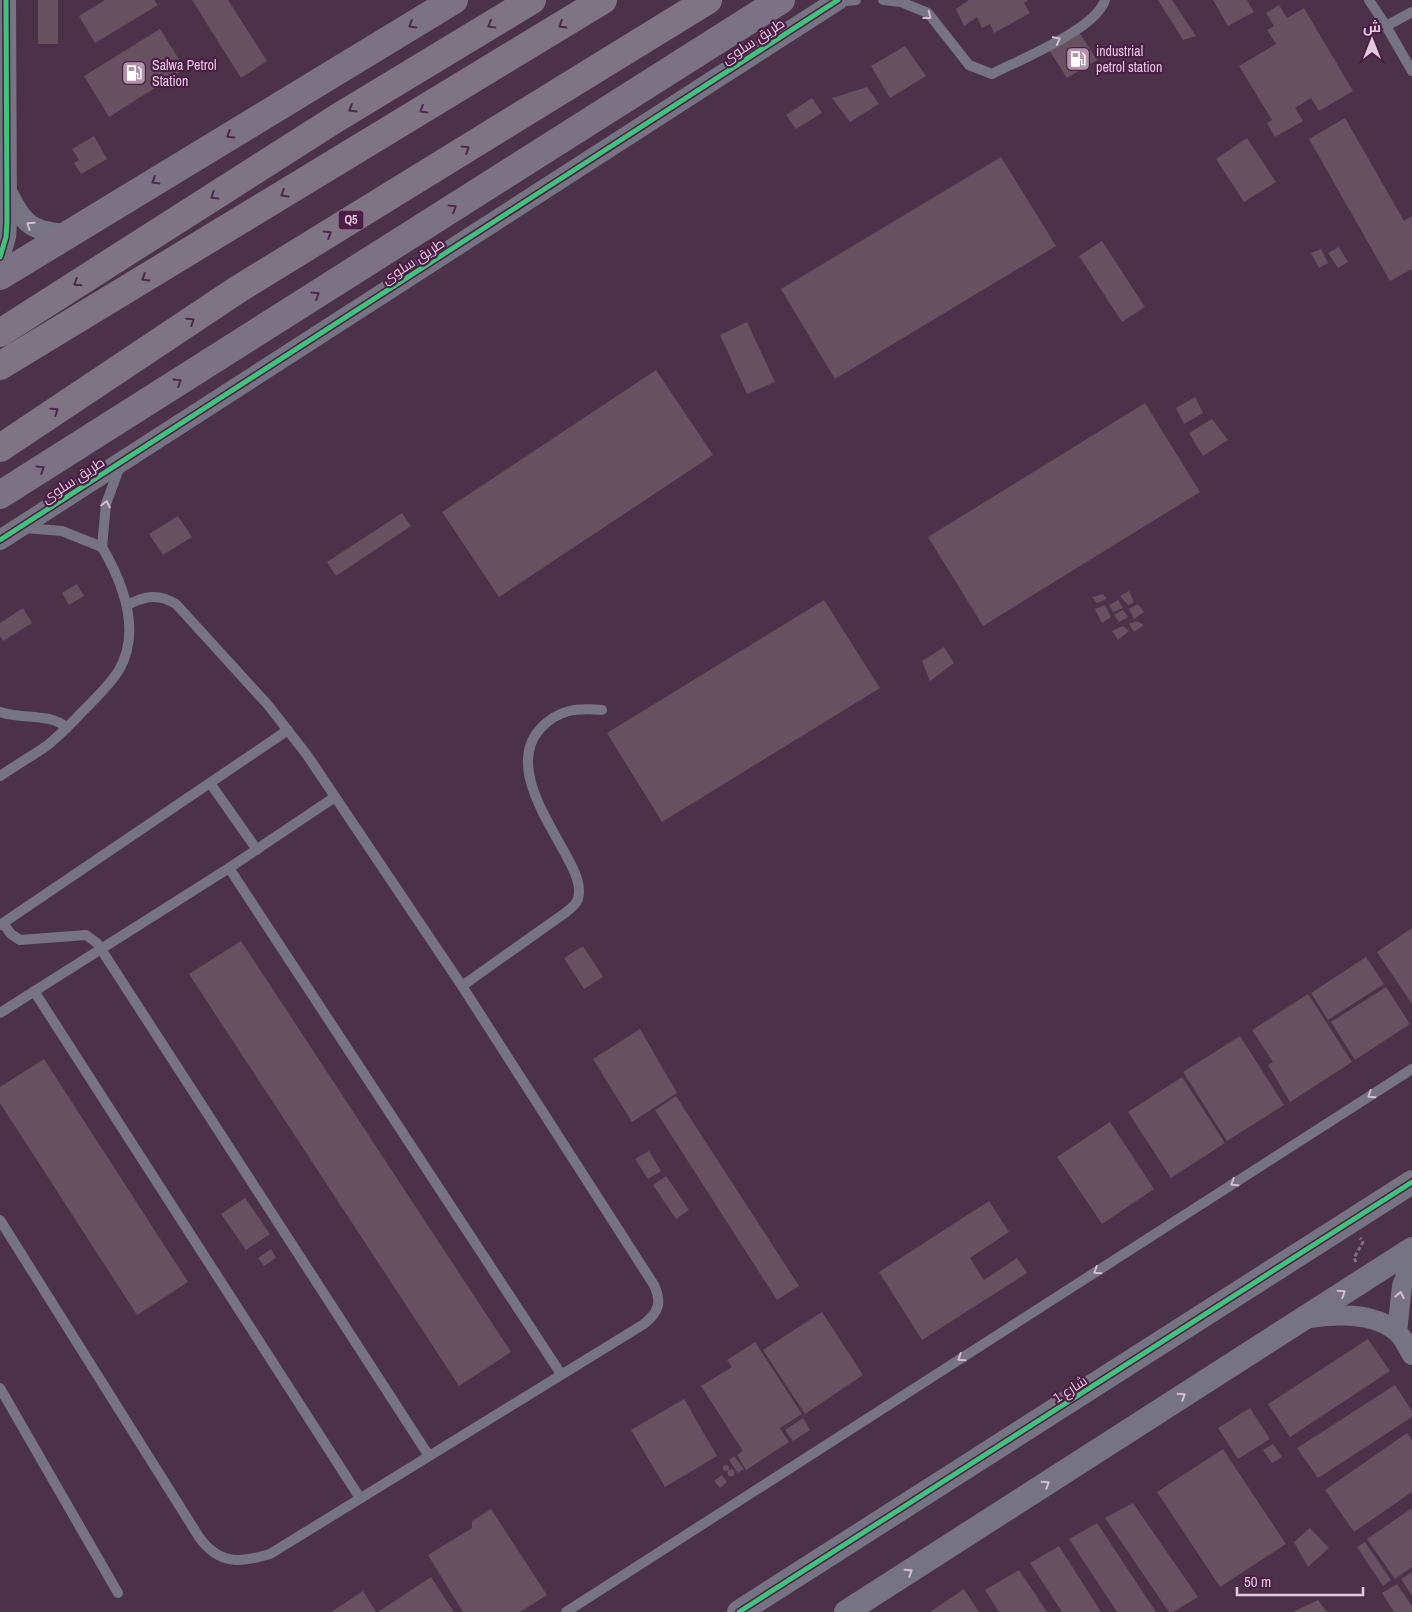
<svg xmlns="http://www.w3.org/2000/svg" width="1412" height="1612" font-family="'Archivo Narrow',Cairo,sans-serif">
<rect width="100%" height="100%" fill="#4c3248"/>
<path fill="#67505f" d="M38,0H58V44H38Z
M105,0H154L158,5L95,43L79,16Z
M192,0H228L267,61L241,78Z
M969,0H1028L1024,3L1030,13L994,33L990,24L982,28L977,17L964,26L956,9Z
M1158,0H1172L1196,36L1183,40Z
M1213,0H1247L1254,12L1228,26Z
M1279,5L1287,18L1304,8L1353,91L1319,111L1311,98L1295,108L1303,121L1275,137L1267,123L1272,120L1239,66L1276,44L1267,30L1274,26L1266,13Z
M160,29L185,69L109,117L84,76Z
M1079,32L1097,60L1067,78L1049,50Z
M905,46L926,76L890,98L871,66Z
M867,87L879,104L850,122L832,98Z
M812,98L822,113L796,129L786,115Z
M1345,118L1404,221L1412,216V269L1390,281L1309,139Z
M94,136L107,159L81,174L74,163L79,160L72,149Z
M1247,138L1276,182L1244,202L1216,159Z
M1001,157L1056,246L835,379L781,289Z
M1102,241L1145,307L1122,322L1079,256Z
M1339,247L1348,262L1338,268L1328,253Z
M1321,249L1328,263L1319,268L1311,253Z
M747,322L775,382L747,394L720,335Z
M656,370L713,455L499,597L442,512Z
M1195,397L1203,413L1184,424L1176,408Z
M1145,403L1200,492L983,626L928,537Z
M1212,419L1228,440L1203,456L1189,433Z
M402,513L411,526L336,576L327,562Z
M178,516L192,537L163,555L149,534Z
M77,584L84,596L69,605L62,593Z
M1129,591L1134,602L1128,605L1120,596Z
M1103,594L1107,599L1097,603L1092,597Z
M824,600L880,688L662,822L607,733Z
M1118,600L1123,608L1113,612L1109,605Z
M1138,604L1144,612L1134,619L1129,609Z
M1105,605L1111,617L1102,623L1095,609Z
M23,608L32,623L3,641L0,636V623Z
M1123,610L1128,617L1119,622L1114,615Z
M1137,621L1144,625L1134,632L1129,624Z
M1123,626L1129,631L1118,640L1112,631Z
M944,647L954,663L930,681L922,661Z
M1412,928V1004L1377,952Z
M241,941L511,1352L459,1386L189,974Z
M583,946L603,977L584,989L564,958Z
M1366,957L1384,984L1328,1020L1311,993Z
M1386,987L1410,1024L1355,1060L1331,1022Z
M1308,994L1352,1062L1290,1102L1268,1065L1273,1062L1252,1030Z
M640,1029L677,1093L632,1122L593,1059Z
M1240,1036L1284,1105L1227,1141L1183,1072Z
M44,1059L188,1282L137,1315L0,1103V1087Z
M1182,1077L1225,1143L1171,1178L1128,1112Z
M676,1096L799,1286L777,1300L655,1110Z
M1110,1122L1154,1189L1102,1224L1057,1157Z
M649,1151L661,1171L648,1179L635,1159Z
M666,1176L689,1210L676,1219L653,1185Z
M245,1198L270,1234L246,1250L221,1214Z
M989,1201L1009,1232L970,1258L984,1280L1017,1258L1027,1273L922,1340L879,1272Z
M271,1249L276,1258L264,1266L258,1258Z
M822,1312L863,1375L805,1414L763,1350Z
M1368,1339L1390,1371L1290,1437L1268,1404Z
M755,1342L802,1414L780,1428L789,1442L746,1470L737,1455L743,1451L701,1386L732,1367L727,1360Z
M1395,1385L1412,1411V1417L1318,1478L1297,1448Z
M684,1399L717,1456L665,1487L631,1430Z
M1250,1408L1270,1439L1238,1459L1218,1428Z
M803,1418L810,1430L793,1441L785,1430Z
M1407,1433L1412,1440V1492L1354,1532L1325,1490Z
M1273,1444L1282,1457L1272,1463L1263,1450Z
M1223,1449L1286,1544L1220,1587L1157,1492Z
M734,1456L744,1469L738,1473L729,1460Z
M723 1468a3 3 0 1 1 6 0a3 3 0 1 1-6 0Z
M727.5 1473a3.5 3.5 0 1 1 7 0a3.5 3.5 0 1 1-7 0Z
M722,1475L727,1482L720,1488L714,1481Z
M1133,1503L1198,1597L1173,1612H1169L1105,1518Z
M1412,1508V1567L1395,1579L1367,1539Z
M491,1509L547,1595L520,1612H463L428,1555L472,1528V1521Z
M1097,1523L1156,1612H1117L1069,1539Z
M1310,1528L1329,1548L1308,1567L1294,1542Z
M1365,1542L1391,1580L1383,1586L1357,1547Z
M1059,1546L1101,1612H1062L1030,1563Z
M1019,1570L1047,1612H999L985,1590Z
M1412,1572V1596L1401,1579Z
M431,1577L454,1612H378Z
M1397,1584L1412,1606V1612H1394L1382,1593Z
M964,1589L979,1612H930Z
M363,1591L376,1612H331Z
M1318,1600L1327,1612H1293Z"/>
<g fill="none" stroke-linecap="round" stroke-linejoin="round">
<path stroke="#7b7180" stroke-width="3" stroke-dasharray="4 2.5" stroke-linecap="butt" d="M1356,1262L1354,1258L1363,1242L1360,1238"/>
<path stroke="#767382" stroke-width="10" d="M883,0L901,2L928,13L969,65L992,74C1021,59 1096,29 1105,0
M1369,0L1386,26L1412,12
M836,2L856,0
M1386,26L1412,71
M102,547L106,504L120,466
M0,712C22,720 49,712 67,728
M0,776C15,766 30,757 45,747C61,735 75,719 89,705C100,694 111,683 119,670C142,630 123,583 102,547L62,531L25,528
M210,783L257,850
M229,868L561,1374
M3,923L11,934L20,940L86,935L97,943L429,1456
M0,925L288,730
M462,986L565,913C570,909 576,905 578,899C582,885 574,870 568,859C550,823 507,766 540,729C558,709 577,708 602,710
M34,991L360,1498
M0,1013L229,868L335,797
M0,1220L199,1537C219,1565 240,1563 270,1554L644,1324C659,1312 662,1302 654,1285L462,986L307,755L268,705L176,604C158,593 145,596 127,605
M0,1388L118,1593
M566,1612L1412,1069"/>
<path stroke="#767382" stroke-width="20" d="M9,195C24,226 34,232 69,234
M0,257L6,237L7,222L6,0
M0,540L838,0
M1305,1319C1334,1314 1372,1311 1397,1332C1403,1337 1408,1348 1412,1355
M1397,1332L1402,1286L1412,1259"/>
<path stroke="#767382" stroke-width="24" d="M739,1612L1412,1182
M846,1612L1412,1249"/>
<path stroke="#7b7385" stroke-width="28" d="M0,276L454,0
M0,495L781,0"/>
<path stroke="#7f7484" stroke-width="28" d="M0,333L337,118L532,0
M0,366L603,0
M0,448L237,290L708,0"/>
<defs>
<path id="cycleway" d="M0,257L6,237L7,222L6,0
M0,540L838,0
M739,1612L1412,1182"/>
</defs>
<use href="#cycleway" stroke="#4b1e45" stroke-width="8"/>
<use href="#cycleway" stroke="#40c37c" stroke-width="5"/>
</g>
<defs><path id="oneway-chevron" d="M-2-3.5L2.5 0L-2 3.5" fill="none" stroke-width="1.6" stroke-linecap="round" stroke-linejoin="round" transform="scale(1.25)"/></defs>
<g stroke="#d4bbd1">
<use href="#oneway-chevron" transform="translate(928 16) rotate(38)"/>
<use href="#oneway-chevron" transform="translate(1057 40) rotate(-27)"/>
<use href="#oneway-chevron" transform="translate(30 225) rotate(-145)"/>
<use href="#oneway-chevron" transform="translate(106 504) rotate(-77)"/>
<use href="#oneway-chevron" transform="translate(1371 1095) rotate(147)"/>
<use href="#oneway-chevron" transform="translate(1234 1183) rotate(147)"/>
<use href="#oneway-chevron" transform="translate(1097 1271) rotate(147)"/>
<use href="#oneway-chevron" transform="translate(1342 1293) rotate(-33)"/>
<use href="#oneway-chevron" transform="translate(1400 1295) rotate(-80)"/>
<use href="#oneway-chevron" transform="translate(961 1358) rotate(147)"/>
<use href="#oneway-chevron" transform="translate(1182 1396) rotate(-33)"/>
<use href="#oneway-chevron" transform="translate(1046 1484) rotate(-33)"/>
<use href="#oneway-chevron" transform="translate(909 1572) rotate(-33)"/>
</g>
<g stroke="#50264b">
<use href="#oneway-chevron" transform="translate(412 25) rotate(149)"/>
<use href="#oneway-chevron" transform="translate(230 135) rotate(148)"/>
<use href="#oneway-chevron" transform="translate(155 181) rotate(149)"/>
<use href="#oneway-chevron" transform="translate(453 208) rotate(-32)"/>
<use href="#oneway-chevron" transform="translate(316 295) rotate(-32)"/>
<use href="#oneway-chevron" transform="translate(178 382) rotate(-32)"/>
<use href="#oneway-chevron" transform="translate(41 469) rotate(-32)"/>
</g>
<g stroke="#50274b">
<use href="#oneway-chevron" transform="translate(491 25) rotate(149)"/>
<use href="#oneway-chevron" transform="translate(562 25) rotate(149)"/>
<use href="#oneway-chevron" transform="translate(352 109) rotate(149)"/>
<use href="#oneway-chevron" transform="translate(423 110) rotate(149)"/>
<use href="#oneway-chevron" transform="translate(466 149) rotate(-32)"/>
<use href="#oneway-chevron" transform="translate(284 194) rotate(149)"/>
<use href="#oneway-chevron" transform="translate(214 196) rotate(148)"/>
<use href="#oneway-chevron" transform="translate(328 234) rotate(-32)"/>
<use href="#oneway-chevron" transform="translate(145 278) rotate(149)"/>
<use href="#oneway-chevron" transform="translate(77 283) rotate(147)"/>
<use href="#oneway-chevron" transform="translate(191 321) rotate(-34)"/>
<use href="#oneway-chevron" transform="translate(55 411) rotate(-34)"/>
</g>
<defs>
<symbol id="fuel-square" viewBox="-11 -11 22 22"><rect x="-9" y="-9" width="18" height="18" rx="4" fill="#af94aa" stroke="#4b1e45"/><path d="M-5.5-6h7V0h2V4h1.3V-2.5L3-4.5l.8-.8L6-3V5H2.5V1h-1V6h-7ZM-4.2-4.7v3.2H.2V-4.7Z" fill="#fff"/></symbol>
</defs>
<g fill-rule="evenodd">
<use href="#fuel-square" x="1064" y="45" width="28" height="28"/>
<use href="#fuel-square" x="120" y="59" width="28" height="28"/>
</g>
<g text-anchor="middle" stroke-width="4.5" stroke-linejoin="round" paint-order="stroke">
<rect fill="#4b1e45" stroke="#b695b1" stroke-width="1" x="338.5" y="210.5" width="25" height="19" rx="4"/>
<g font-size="12" font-weight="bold" fill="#e4c8df">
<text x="351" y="224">Q5</text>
</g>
<g font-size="14" fill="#e4c8df" stroke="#4b1e45">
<text transform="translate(753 41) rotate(-33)" y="5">طريق سلوى</text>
<text transform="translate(413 261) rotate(-33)" y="5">طريق سلوى</text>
<text transform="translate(73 480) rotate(-33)" y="5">طريق سلوى</text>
<text transform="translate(1070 1389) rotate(-33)" y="5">شارع 1</text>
</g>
<g font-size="14" fill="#e4c8df" stroke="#4b1e45" text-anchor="start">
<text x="1096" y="56">industrial<tspan x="1096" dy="16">petrol station</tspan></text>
<text x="152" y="70">Salwa Petrol<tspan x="152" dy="16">Station</tspan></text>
</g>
</g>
<g transform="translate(1372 40)" stroke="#4b1e45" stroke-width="4" paint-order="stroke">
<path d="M0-4L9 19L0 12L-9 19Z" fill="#e4c8df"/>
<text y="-8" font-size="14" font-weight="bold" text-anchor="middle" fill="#e4c8df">ش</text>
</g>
<path d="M1237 1587v8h126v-8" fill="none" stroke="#e4c8df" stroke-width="2.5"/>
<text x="1244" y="1587" font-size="15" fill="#e4c8df" stroke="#4b1e45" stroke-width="4" paint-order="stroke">50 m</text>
</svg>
